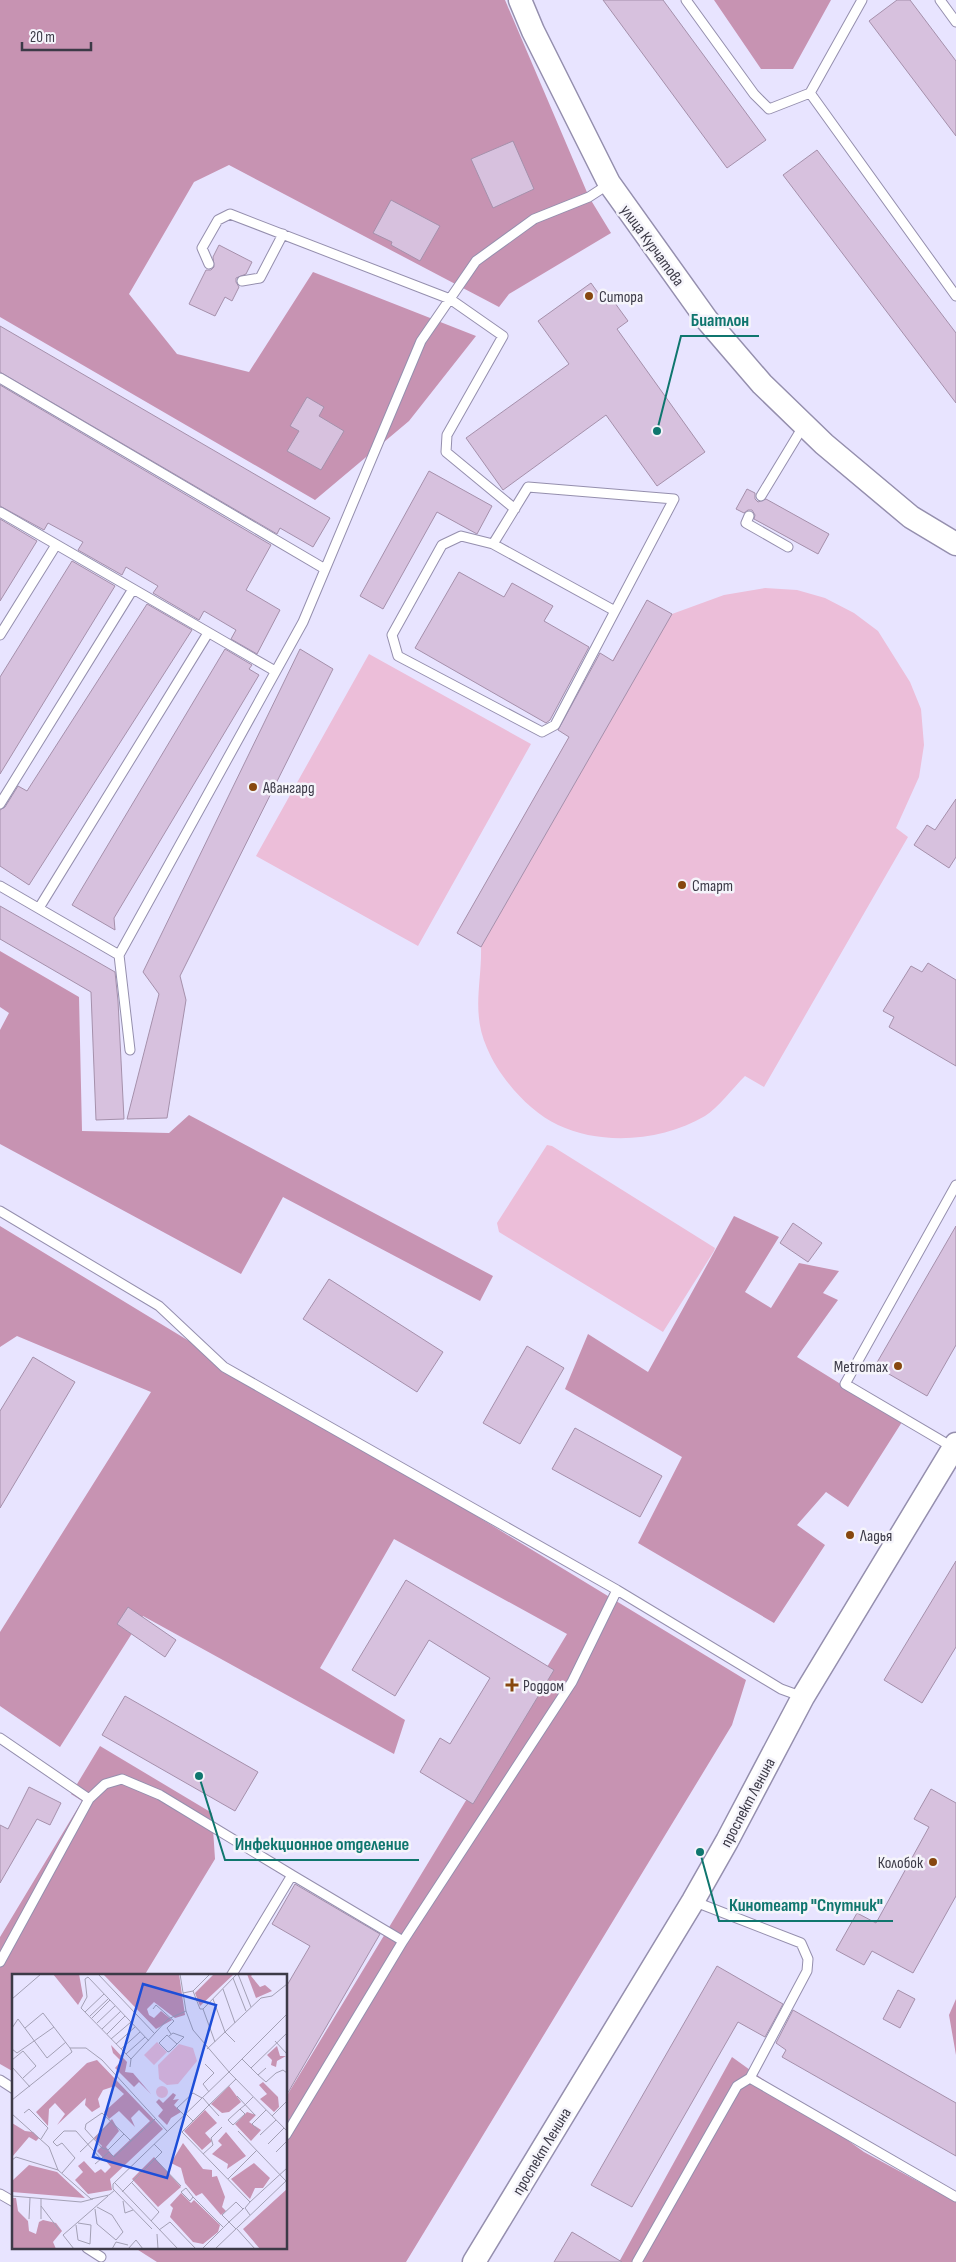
<svg xmlns="http://www.w3.org/2000/svg" width="956" height="2262" font-family="'Sofia Sans Condensed',sans-serif">
<rect width="100%" height="100%" fill="#e8e4ff"/>
<path fill="#ecbed9" d="M765,588L797,590L825,598L854,613L878,631L910,682L921,709L924,745L919,777L896,828L908,837L764,1087L745,1076C733,1088 718,1108 705,1116C663,1141 602,1146 558,1125C529,1112 499,1077 487,1048C471,1012 482,983 481,947L457,933L647,600L672,614L724,595Z
M369,654L531,744L418,946L256,856Z
M547,1145L552,1146L715,1248L714,1251L663,1332L499,1232L497,1223Z"/>
<path fill="#c793b2" d="M0,0H505L589,197L611,233L509,294L499,307L229,165L194,182L129,294L177,354L249,372L313,272L476,336L409,421L315,500L0,317Z
M714,0H831L793,69H761Z
M0,951L79,997L82,1131L169,1133L189,1115L493,1276L480,1301L283,1197L241,1274L0,1144V1030L9,1013L0,1007Z
M734,1216L779,1237L745,1292L771,1308L799,1263L839,1271L823,1293L838,1300L797,1357L902,1422L848,1507L826,1492L797,1525L825,1545L774,1623L638,1543L682,1457L565,1389L588,1334L648,1372Z
M0,1226L746,1680L732,1725L406,2262H157L135,2248H286V2097L567,1634L394,1539L320,1668L405,1720L394,1754L143,1616L60,1747L0,1706V1632L151,1392L17,1336L0,1347Z
M100,1746L212,1813L215,1859L144,1976H14V2072L0,2064V1937L82,1801L71,1794Z
M956,1999V2055L949,2015Z
M732,2057L864,2152L956,2202V2262H619Z"/>
<path fill="#d7c1de" stroke="#a590ab" d="M603,0H663L766,140L727,168Z
M897,0H910L956,61V136L869,21Z
M513,141L534,189L493,208L471,159Z
M817,150L956,333V403L783,175Z
M391,200L440,226L420,261L391,245L392,242L373,233Z
M219,245L252,262L246,274L236,278V282L239,287L232,301L225,297L215,316L189,304L206,270H211L214,267L213,257Z
M591,283L606,304L612,299L628,321L617,329L705,452L657,486L606,415L503,490L466,438L569,364L538,321Z
M0,326L330,518L313,547L280,528L277,534L0,372Z
M0,385L271,545L246,590L280,610L257,654L231,639L236,630L204,611L199,620L153,593L158,586L126,567L122,575L78,550L83,542L48,523L44,530L0,506Z
M307,397L324,407L319,416L344,431L321,470L287,451L299,431L290,426Z
M429,471L492,506L477,534L437,512L383,609L360,596Z
M747,489L755,493V499L758,502L766,499L829,534L818,554L754,519L755,515L752,510H748L744,513L736,509Z
M0,519L37,541L0,601Z
M72,561L115,586L0,774V677Z
M459,572L504,597L512,583L553,606L544,621L589,647L550,720L546,723L415,648Z
M647,600L672,614L481,947L457,933L569,737L558,730L600,653L613,661Z
M147,604L192,630L29,885L0,866V810L5,807L18,786L27,791Z
M225,649L252,665L249,669L259,675L114,918L115,930L72,905Z
M300,649L333,669L180,976L186,1000L167,1118L127,1119L159,994L143,972Z
M956,799V857L949,868L914,845L927,825L935,830Z
M0,906L115,972L118,1001L124,1119L96,1120L91,992L0,939Z
M928,963L956,980V1066L889,1027L894,1017L883,1011L911,966L922,972Z
M793,1223L822,1243L808,1262L780,1243Z
M956,1226V1345L927,1396L875,1366Z
M329,1279L443,1352L417,1392L303,1319Z
M527,1346L564,1368L520,1444L483,1423Z
M33,1357L75,1382L0,1508V1411Z
M575,1428L662,1476L640,1517L552,1469Z
M956,1561V1647L922,1703L884,1680Z
M406,1580L554,1670L473,1804L420,1772L440,1738L450,1744L490,1678L429,1640L395,1696L352,1670Z
M128,1607L176,1640L165,1657L117,1624Z
M125,1696L258,1772L235,1811L102,1735Z
M29,1787L61,1803L50,1825L37,1819L0,1883V1825L8,1829Z
M931,1789L956,1803V1896L913,1973L872,1951L864,1965L836,1950L857,1913L876,1923L929,1827L914,1819Z
M295,1884L380,1934L286,2096V1987L310,1946L272,1924Z
M717,1966L783,2004L765,2037L738,2022L632,2207L591,2185Z
M898,1990L915,1999L900,2028L883,2019Z
M793,2010L956,2103V2156L782,2057L786,2050L776,2043Z
M572,2232L622,2262H554Z"/>
<g fill="none" stroke-linecap="round" stroke-linejoin="round">
<defs>
<path id="service" d="M686,0L754,94L769,109L810,93L862,0
M940,0L956,22
M810,93L956,296
M209,264L202,248L218,220L230,214L450,299L503,336L447,435L446,452L515,509
M242,281L260,278L283,234
M0,378L325,569
M761,496L804,425
M0,512L275,671
M749,516L746,523L788,547
M493,544L528,487L674,499L555,725L542,732L398,656L392,635L442,545L461,536L493,544L615,611
M0,635L56,545
M0,804L133,589
M0,886L119,955L130,1050
M39,908L208,633
M119,955L303,622L421,341L476,261L534,219L589,197L609,184
M0,1211L159,1306L224,1367L617,1590L781,1689L803,1697
M954,1448L845,1384L956,1185
M0,1738L89,1799
M0,1962L89,1799L105,1784L122,1779L160,1795L292,1875
M231,1976L292,1875L403,1941
M750,2078L956,2197
M0,2080L14,2089
M286,2135L403,1941L572,1682L617,1590
M0,2194L14,2202
M87,2248L101,2257
M637,2262L737,2086L750,2078L807,1971L808,1959L801,1943L693,1901"/>
<path id="tertiary" d="M520,0L533,31L609,183L707,320L762,384L824,444L911,517L956,544
M474,2262L693,1901L727,1841L803,1697L956,1444"/>
</defs>
<use href="#service" stroke="#958fae" stroke-width="11"/>
<use href="#tertiary" stroke="#958fae" stroke-width="25"/>
<use href="#service" stroke="#fff" stroke-width="9"/>
<use href="#tertiary" stroke="#fff" stroke-width="22"/>
</g>
<g fill="#87470e" stroke="#f5f4fb" stroke-width="2">
<circle cx="589" cy="296" r="5"/>
<circle cx="253" cy="787" r="5"/>
<circle cx="682" cy="885" r="5"/>
<circle cx="898" cy="1366" r="5"/>
<circle cx="850" cy="1535" r="5"/>
<path d="M509.5 1677.5h5v5h5v5h-5v5h-5v-5h-5v-5h5z"/>
<circle cx="933" cy="1862" r="5"/>
</g>
<g text-anchor="middle" stroke-width="5" stroke-linejoin="round" paint-order="stroke">
<g font-size="16" fill="#3c3a47" stroke="#f5f4fb">
<text transform="translate(653 245) rotate(54)" y="6">улица Курчатова</text>
<text transform="translate(747 1802) rotate(-62)" y="6">проспект Ленина</text>
<text transform="translate(541 2151) rotate(-59)" y="6">проспект Ленина</text>
</g>
<g font-size="16" fill="#3c3a47" stroke="#f5f4fb" text-anchor="start">
<text x="599" y="302">Ситора</text>
<text x="263" y="793">Авангард</text>
<text x="692" y="891">Старт</text>
<text x="888" y="1372" text-anchor="end">Metromax</text>
<text x="860" y="1541">Ладья</text>
<text x="523" y="1691">Роддом</text>
<text x="923" y="1868" text-anchor="end">Колобок</text>
</g>
</g>
<g transform="translate(12 1974)">
<rect width="275" height="275" fill="#e8e4ff"/>
<path d="M145,68L155,78L142,91L132,81ZM167,70L181,74L185,87L166,110L155,111L147,105L146,91ZM144 118a6 6 0 1 1 12 0a6 6 0 1 1-12 0Z" fill="#ecbed9"/>
<path d="M41,0H67L71,22L66,31ZM91,0H167L173,41L163,44L142,28L135,35L137,41L142,44L149,37L160,46L144,55ZM202,0L221,1L188,32L183,19ZM235,0H241L239,2L248,13L253,11L260,17L244,24ZM99,71L115,88L113,98L121,99L139,120L127,108L122,113L103,94L109,87L101,79ZM265,72L268,82H274L265,87L264,93L259,91L260,86L255,81ZM85,86L151,155L98,205L100,216L76,220L63,206L71,198L66,192L72,187L83,199L89,195L93,199L99,193L85,177L90,172L82,164L100,145L107,157L94,173L101,182L138,147L127,136L119,144L123,153L107,137L97,145L92,138L112,120L103,112L91,116L86,125L88,133L80,138L73,131L74,124L45,151L53,140L43,129L37,135L36,152L24,138L75,89ZM251,108L266,123L267,133L262,138L248,125L255,120L247,111ZM217,112L229,128L217,138L210,139L199,130ZM161,119L164,121L161,126L167,125L162,131L169,138L159,144L155,151L146,142L151,136L144,128L147,125L151,129ZM193,136L205,149L193,159L200,167L190,176L172,157ZM235,138L244,141L237,148L249,156L239,167L223,150ZM0,149L13,157L21,158L27,164L24,167L17,163L0,183ZM214,158L234,182L215,195L216,190L200,180L210,171L206,167ZM171,169L191,195L200,196V203L205,202L213,223L210,233L214,237L209,241L190,219L184,222L173,209L169,194L159,189ZM142,183L169,213L146,233L120,205ZM242,189L258,204L251,214H243L238,225L219,205ZM17,191L45,198L73,224L0,218V207ZM275,215V275H248L231,255ZM169,219L179,229L182,226L208,251L206,258L191,270L181,268L158,243L161,234L158,231ZM0,224H4L6,237L16,247L17,257L24,260L27,248L31,246L44,249L50,257L41,268L44,275H0Z" fill="#c793b2"/>
<path fill="none" stroke="#a3a0b5" stroke-width="1" d="M86,0L143,60M226,0L239,33M221,4L234,37M211,15L223,49M181,17L198,0M171,19L181,17L188,35H191L225,0M0,25L29,0M201,25L213,58L223,68M141,35L144,31L162,47L155,54L159,60M191,35L203,68M73,38L92,20M275,40L217,98L275,157M78,42L96,25M80,44L98,26M85,49L103,32M0,54L6,45L35,84L54,68M13,54L31,39L58,74H74L90,86L155,157M90,55L109,37M95,60L113,42M157,62L161,59L172,63L158,77L156,78L147,69L155,61L165,70M99,65L119,48M263,67L275,80M104,70L123,53M0,75L5,79L42,53M109,75L128,58M195,75L249,24L260,22L275,10M114,80L133,63M119,85L156,45L174,37M230,85L239,94L275,59M0,86L11,77L24,92L11,104M193,90L202,99L191,110L197,118M0,93L18,113M118,93L119,85L69,34L75,23L73,5L76,3L137,67M239,94L246,101L254,94M246,101L254,108L264,99L271,96L275,99M225,122L243,141M0,126L60,78L58,74M228,135L233,140L221,151L216,146L228,135L233,131L241,123M12,139L17,135L36,154L29,165M0,140L37,173L46,196M174,140L181,147L170,158L238,228L233,234L238,241M172,141L165,134L181,119L190,124M207,142L197,131L224,105M260,142L275,127M181,147L197,131L191,124M246,156L240,150L254,136M226,157L274,207M248,161L264,146M256,170L272,154M96,176L90,174L73,155L74,150L90,139L112,160M96,176L112,160L119,167M68,178L98,149M264,178L275,167M191,180L201,171L199,164L210,153M143,185L169,212M0,186L4,183L46,196L79,225L97,221L103,216M83,190L97,178L102,183L143,145M50,199L63,184L50,169L45,172L41,168L52,157H64L89,185M216,205L245,176M103,209L166,275M120,209L147,238L139,247M110,218L150,178L142,170M0,222L69,228L81,225M181,223L174,214L169,218L178,227L181,223L212,254M111,227L113,239L121,236M238,228L275,194M29,232L48,257M85,233L100,241L111,258L104,266M83,235L85,250L104,266M231,235L224,228L210,241L217,248L231,235L232,234M17,245L18,224M29,245V225M64,251L66,266L78,270L79,251L66,249M140,255L101,215V210L217,98L181,56L174,37L168,0M225,255L243,275M147,256L158,248L184,275M145,260L146,275M62,275L51,261L96,222M100,275L104,268L116,271M116,275L124,266L131,275M190,275L217,248L224,255M203,275L275,206"/>
<path fill="#1d4ed8" fill-opacity="0.15" stroke="#1d4ed8" stroke-width="2.5" d="M131,10L204,31L155,204L81,183Z"/>
<rect width="275" height="275" fill="none" stroke="#3c3a47" stroke-width="2.5"/>
</g>
<path fill="none" stroke="#0f766e" stroke-width="2" d="M657 431L681 336H759M199 1776L225 1860H419M700 1852L719 1921H893"/>
<g fill="#0f766e" stroke="#f5f4fb" stroke-width="2">
<circle cx="657" cy="431" r="5"/>
<circle cx="199" cy="1776" r="5"/>
<circle cx="700" cy="1852" r="5"/>
</g>
<g font-size="18" text-anchor="middle" font-weight="bold" fill="#0f766e" stroke="#f5f4fb" stroke-width="5" stroke-linejoin="round" paint-order="stroke">
<text x="720" y="326">Биатлон</text>
<text x="322" y="1850">Инфекционное отделение</text>
<text x="806" y="1911">Кинотеатр "Спутник"</text>
</g>
<path d="M22 42v8h69v-8" fill="none" stroke="#3c3a47" stroke-width="2.5"/>
<text x="30" y="42" font-size="15" fill="#3c3a47" stroke="#f5f4fb" stroke-width="4" paint-order="stroke">20 m</text>
</svg>
